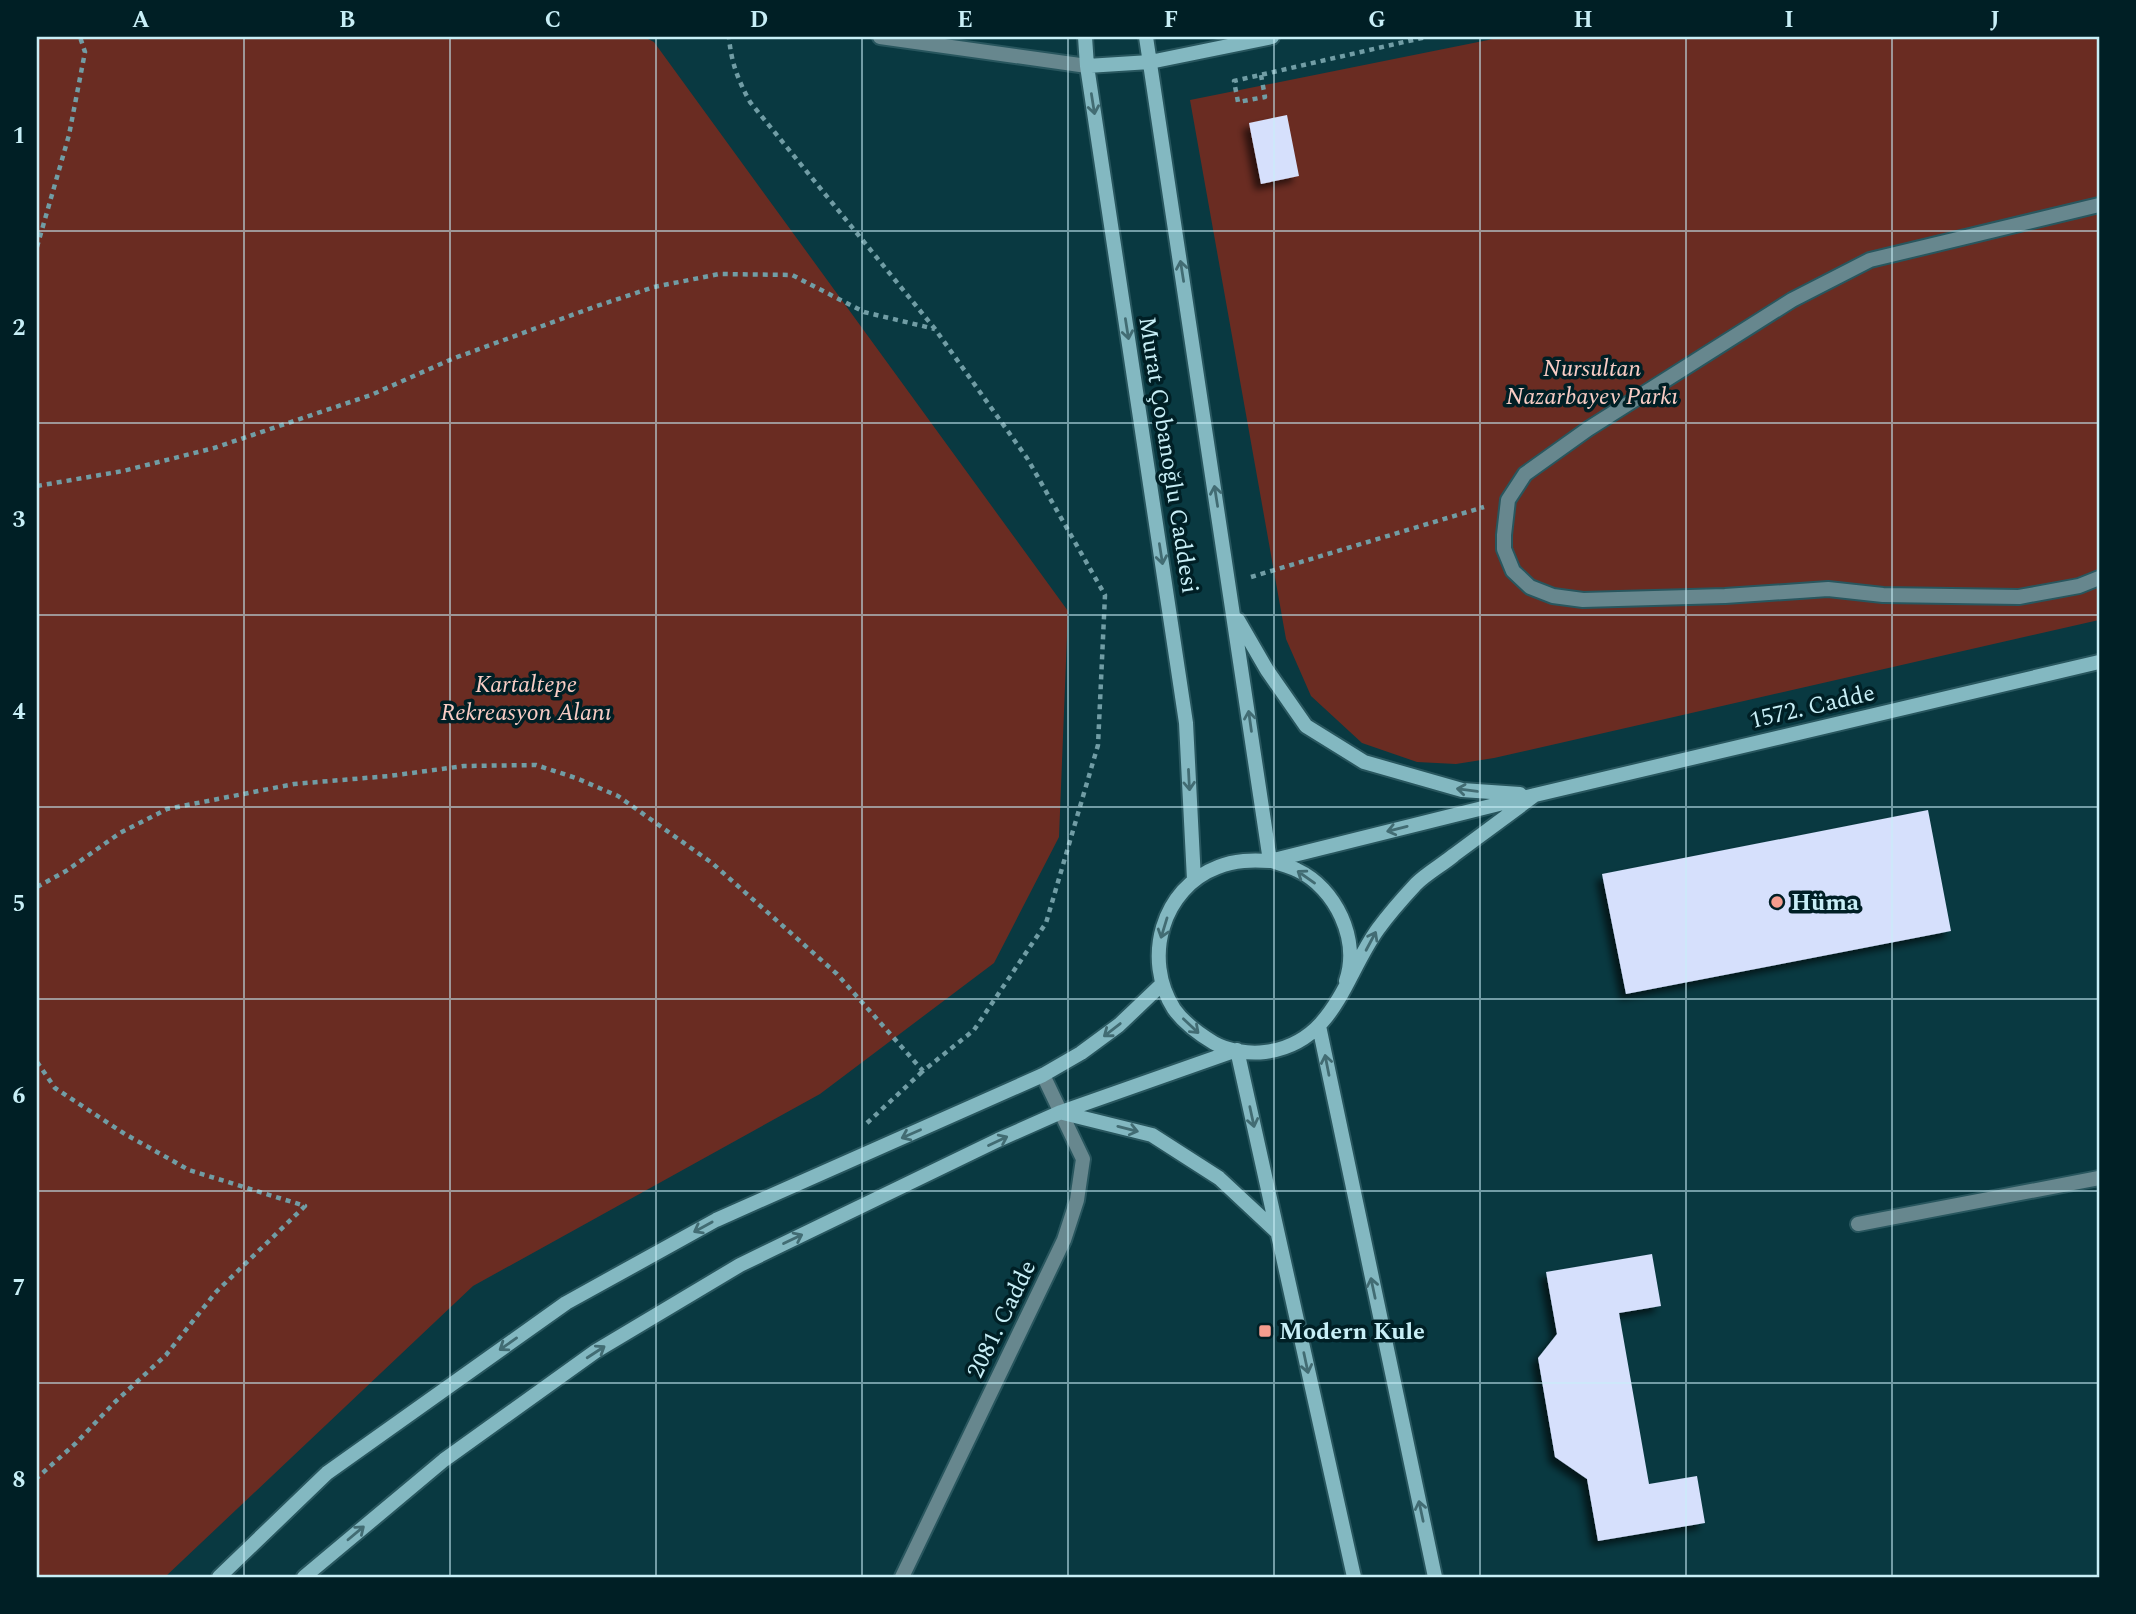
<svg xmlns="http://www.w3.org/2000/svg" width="2136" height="1614" font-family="Spectral,serif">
<defs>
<filter id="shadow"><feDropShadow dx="-6" dy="6" stdDeviation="3.5" flood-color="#0009"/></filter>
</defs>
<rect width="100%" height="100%" fill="#093941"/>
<path fill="#6a2c22" d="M37,37H644L654,42L1068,611L1059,837L994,963L820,1094L473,1286L165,1577H37Z
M1503,37H2099V620L1494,758L1456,764L1417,762L1362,743L1311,696L1286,639L1190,100Z"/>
<path fill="#d6e0fc" filter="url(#shadow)" d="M1287,115L1299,176L1261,184L1249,123Z
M1928,810L1951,931L1626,994L1602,874Z
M1652,1254L1661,1306L1619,1313L1649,1484L1697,1476L1705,1523L1598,1541L1587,1479L1555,1457L1538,1358L1557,1334L1546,1272Z"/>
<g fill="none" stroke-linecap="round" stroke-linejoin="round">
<defs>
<path id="street" d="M880,37L1087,66
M2099,205L1870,260L1792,300L1588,429L1525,474L1508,500L1504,535V549L1513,571L1530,587L1553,596L1583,600L1725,596L1828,589L1883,595L2019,597L2079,586L2099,578
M1858,1224L2099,1178
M902,1577L1064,1240L1077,1200L1083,1159L1043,1075"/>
<path id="secondary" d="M1085,37L1087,66L1186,723L1194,880
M1146,37L1270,861
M1087,66L1150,62L1272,37
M1238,620L1267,670L1306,726L1364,762L1462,790L1520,794
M1535,795C1508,815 1481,835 1454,855C1442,865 1427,873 1416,884C1403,898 1389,914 1378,929C1344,976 1335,1043 1265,1052C1249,1054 1228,1051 1214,1043C1199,1034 1184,1023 1174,1009C1142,959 1162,888 1218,867C1235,860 1252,860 1270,861L1535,795L2099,662
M1272,861C1280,864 1289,866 1297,870C1336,888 1360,940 1346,981
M1319,1026L1435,1577
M1237,1050L1354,1577
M1063,1113L1152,1135L1219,1178L1277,1232
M219,1577L327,1473L566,1303L716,1220L1043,1075L1081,1053L1119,1025L1162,984
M304,1577L444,1460L596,1351L740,1265L998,1140L1061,1112L1237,1050"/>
</defs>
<use href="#street" stroke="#28565e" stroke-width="18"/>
<use href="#secondary" stroke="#28565e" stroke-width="18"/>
<path stroke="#719da5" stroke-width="4.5" stroke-dasharray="5 5" stroke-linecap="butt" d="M1261,75L1265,97L1238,102L1234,81L1426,37
M37,247L69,135L85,52L80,37
M37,486L123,471L214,448L371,395L452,359L594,307L654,287L719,274L792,275L864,312L935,329
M1251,577L1484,507
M37,887L66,871L120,833L167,809L294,784L389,776L464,766L536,765L576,778L618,796L712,863L837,974L923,1071L974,1030L1046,923L1098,745L1105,595L1027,458L935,329L750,102C738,80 731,62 729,37
M37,1062L55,1088L125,1134L189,1170L305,1206L216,1292L166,1355L115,1402L76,1443L37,1478
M867,1123L923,1071"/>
<use href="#street" stroke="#67878e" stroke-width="14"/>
<use href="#secondary" stroke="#83b8c1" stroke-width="14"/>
</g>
<defs><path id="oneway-shaft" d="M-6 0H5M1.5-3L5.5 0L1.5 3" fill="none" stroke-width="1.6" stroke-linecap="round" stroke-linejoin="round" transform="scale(1.75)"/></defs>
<g stroke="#426c73">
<use href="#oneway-shaft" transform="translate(1093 104) rotate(81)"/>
<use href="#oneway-shaft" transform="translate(1182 271) rotate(-99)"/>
<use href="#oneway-shaft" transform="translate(1127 329) rotate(81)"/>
<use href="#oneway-shaft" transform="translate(1216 496) rotate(-99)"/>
<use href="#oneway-shaft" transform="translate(1161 554) rotate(81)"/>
<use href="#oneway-shaft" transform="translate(1250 721) rotate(-98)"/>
<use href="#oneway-shaft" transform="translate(1189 780) rotate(87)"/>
<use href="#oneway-shaft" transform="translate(1467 790) rotate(-172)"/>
<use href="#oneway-shaft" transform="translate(1397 829) rotate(166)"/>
<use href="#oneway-shaft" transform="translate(1306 877) rotate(-145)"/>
<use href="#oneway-shaft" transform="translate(1164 928) rotate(107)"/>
<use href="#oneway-shaft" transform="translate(1371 941) rotate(-62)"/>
<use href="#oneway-shaft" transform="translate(1191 1026) rotate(43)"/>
<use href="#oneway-shaft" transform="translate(1112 1030) rotate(142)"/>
<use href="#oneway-shaft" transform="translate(1327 1065) rotate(-101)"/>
<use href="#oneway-shaft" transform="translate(1252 1117) rotate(78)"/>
<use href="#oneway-shaft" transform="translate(1128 1129) rotate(14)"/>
<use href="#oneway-shaft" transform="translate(911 1134) rotate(156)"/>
<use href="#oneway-shaft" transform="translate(998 1141) rotate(-25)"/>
<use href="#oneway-shaft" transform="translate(703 1227) rotate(151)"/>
<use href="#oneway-shaft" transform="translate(793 1239) rotate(-26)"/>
<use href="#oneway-shaft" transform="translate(1373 1288) rotate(-102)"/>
<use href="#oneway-shaft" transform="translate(508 1344) rotate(145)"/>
<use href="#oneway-shaft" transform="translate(596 1352) rotate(-33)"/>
<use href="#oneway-shaft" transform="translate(1306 1363) rotate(78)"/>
<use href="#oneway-shaft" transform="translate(1421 1511) rotate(-102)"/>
<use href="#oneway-shaft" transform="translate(356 1533) rotate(-40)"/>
</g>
<path fill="none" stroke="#c8eff7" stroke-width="2" stroke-opacity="0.55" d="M244,37V1577M450,37V1577M656,37V1577M862,37V1577M1068,37V1577M1274,37V1577M1480,37V1577M1686,37V1577M1892,37V1577M37,231H2099M37,423H2099M37,615H2099M37,807H2099M37,999H2099M37,1191H2099M37,1383H2099"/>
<g fill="#f59d8e" stroke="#001f25" stroke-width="2.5">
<circle cx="1777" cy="902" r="7"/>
<rect x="1258" y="1324" width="14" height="14" rx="3.5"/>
</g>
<g text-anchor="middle" stroke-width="7" stroke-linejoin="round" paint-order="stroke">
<g font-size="24" font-style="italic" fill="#f9cdc5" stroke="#001f25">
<text x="1592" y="376">Nursultan<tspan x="1592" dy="28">Nazarbayev Parkı</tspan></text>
<text x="526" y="692">Kartaltepe<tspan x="526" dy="28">Rekreasyon Alanı</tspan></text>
</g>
<g font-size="24" fill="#c8eff7" stroke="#001f25">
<text transform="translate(1169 455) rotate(81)" y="8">Murat Çobanoğlu Caddesi</text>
<text transform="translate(1812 706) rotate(-13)" y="8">1572. Cadde</text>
<text transform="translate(1001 1319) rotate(-64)" y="8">2081. Cadde</text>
</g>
<g font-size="24" font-weight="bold" fill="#c8eff7" stroke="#001f25" text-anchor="start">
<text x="1791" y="910">Hüma</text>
<text x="1279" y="1339">Modern Kule</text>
</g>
</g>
<rect width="2136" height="1614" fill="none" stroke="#001f25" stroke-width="77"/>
<rect x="38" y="38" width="2060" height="1538" fill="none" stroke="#c8eff7" stroke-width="2.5"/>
<g font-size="23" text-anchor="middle" font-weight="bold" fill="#c8eff7">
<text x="141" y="27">A</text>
<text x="347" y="27">B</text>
<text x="553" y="27">C</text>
<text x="759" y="27">D</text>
<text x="965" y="27">E</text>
<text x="1171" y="27">F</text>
<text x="1377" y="27">G</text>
<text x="1583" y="27">H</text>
<text x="1789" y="27">I</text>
<text x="1995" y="27">J</text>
<text x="19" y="143">1</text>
<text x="19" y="335">2</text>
<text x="19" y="527">3</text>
<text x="19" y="719">4</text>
<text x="19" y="911">5</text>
<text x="19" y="1103">6</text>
<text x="19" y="1295">7</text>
<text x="19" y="1487">8</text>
</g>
</svg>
